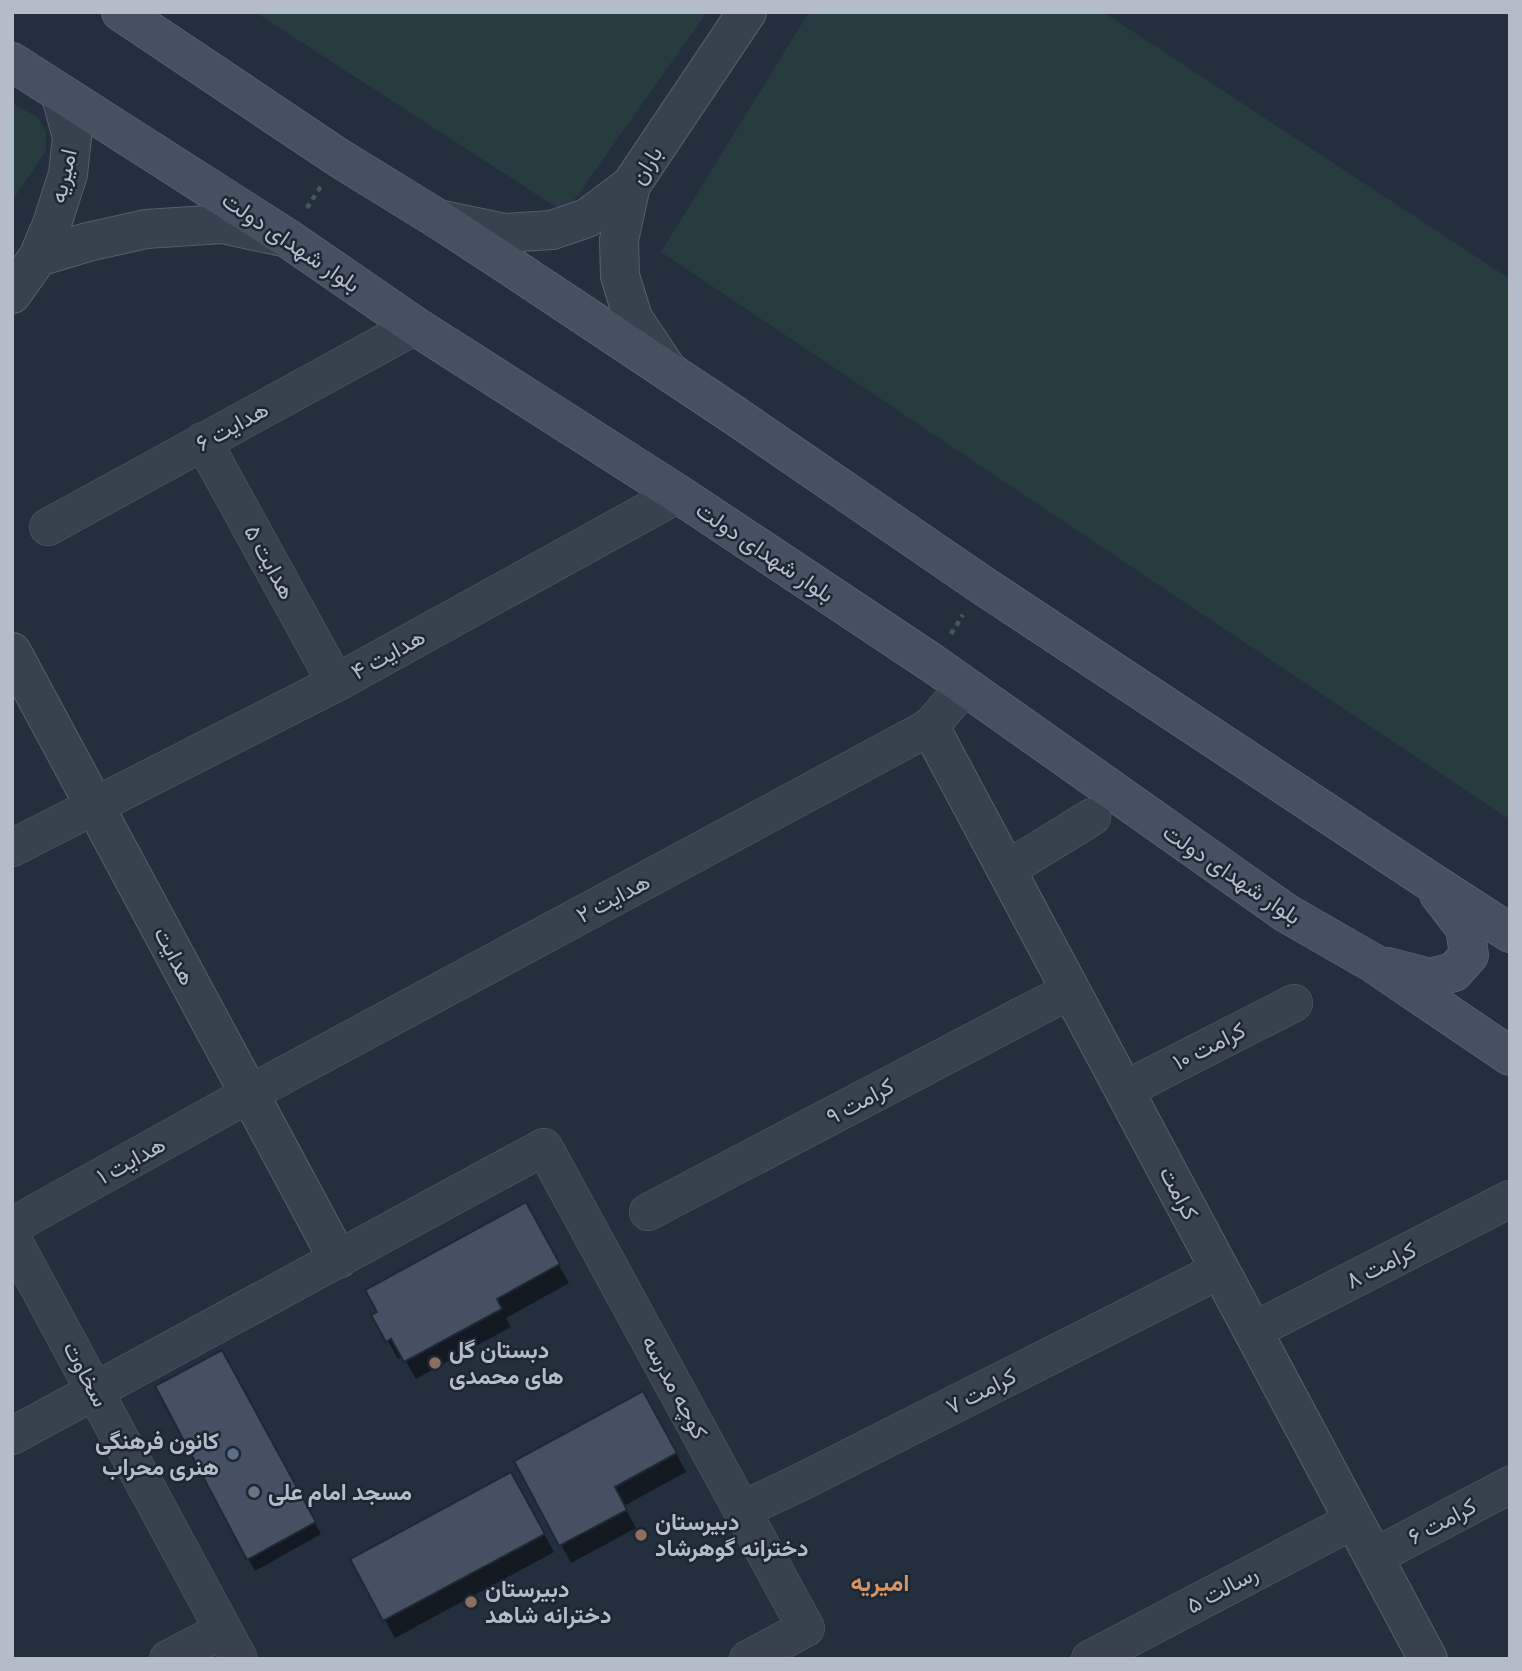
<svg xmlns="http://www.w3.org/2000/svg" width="1522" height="1671" font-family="Cabin,Vazirmatn,sans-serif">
<rect width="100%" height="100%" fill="#242f3e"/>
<path fill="#263c3f" d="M255,12H707L565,213Z
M809,12H1103L1510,279V820L661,252Z
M12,103L37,117L46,132V151L12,201Z"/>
<path fill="#0007" d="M525,1205L569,1283L506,1318L511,1327L416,1379L403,1356L398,1359L374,1316Z
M221,1352L321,1534L255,1571L157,1387Z
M653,1411L686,1472L624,1506L636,1528L571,1563L516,1462Z
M521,1492L554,1552L395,1638L352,1560Z"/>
<path fill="#455162" stroke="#1f2835" stroke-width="2" d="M526,1202L560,1264L497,1299L502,1309L404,1362L391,1339L386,1342L371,1315L377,1312L365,1290Z
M222,1350L316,1522L247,1560L155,1386Z
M643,1391L677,1453L615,1487L627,1510L559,1546L514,1461Z
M511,1472L545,1534L383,1621L350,1559Z"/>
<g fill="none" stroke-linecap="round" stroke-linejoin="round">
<defs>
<path id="minor" d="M203,441L336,683
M48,527L415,326
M12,848L336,683L678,494
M1006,870L1092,817
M1124,1090L1294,1003
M648,1212L1071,990
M12,1226L249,1094L930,727L964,687
M12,1238L239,1659
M1253,1331L1510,1199
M12,1436L544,1147L806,1628L748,1659
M742,1510L799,1483L1220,1270
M1374,1557L1510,1485
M168,1659L223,1630
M1090,1659L1354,1520"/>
<path id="tertiary" d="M438,219L505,233L552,230L587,218L631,185
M38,257L88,242L146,229L222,224L283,237
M12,294L38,257L52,224L68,174L72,137L60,93
M669,372L633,318L620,276L619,240L631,185L747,12
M12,652L338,1259
M930,727L1428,1659"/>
<path id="secondary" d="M121,12L339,158L438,219L513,268L734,415L982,585L1428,880L1510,933
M12,62L287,238L415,326L678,494L932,663L1286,913L1373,963L1510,1056
M1388,967L1430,978L1454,972L1469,955L1465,928L1439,894"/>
</defs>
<use href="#minor" stroke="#565f6c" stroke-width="38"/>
<use href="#tertiary" stroke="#565f6c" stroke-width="40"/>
<use href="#secondary" stroke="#565f6c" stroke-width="40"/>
<path stroke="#44595c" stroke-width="4.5" stroke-dasharray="5 5" stroke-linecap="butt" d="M307,208L321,186
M951,634L963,615"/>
<use href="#minor" stroke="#38414e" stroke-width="37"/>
<use href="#tertiary" stroke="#38414e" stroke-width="38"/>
<use href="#secondary" stroke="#465061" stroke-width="38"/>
</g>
<g fill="#8d6e63" stroke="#1d2633" stroke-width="2.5">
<circle cx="435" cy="1363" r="7"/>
<circle cx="641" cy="1535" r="7"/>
<circle cx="471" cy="1602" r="7"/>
</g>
<circle fill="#5c6f8a" stroke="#1d2633" stroke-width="2.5" cx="233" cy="1454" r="7"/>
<circle fill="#6b7280" stroke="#1d2633" stroke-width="2.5" cx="254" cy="1492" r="7"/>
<g text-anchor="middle" stroke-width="5" stroke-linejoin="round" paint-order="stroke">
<g font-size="23" fill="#b4bcc9" stroke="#1d2633">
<text transform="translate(646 165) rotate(-58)" y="8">باران</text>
<text transform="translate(63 176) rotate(-77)" y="8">امیریه</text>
<text transform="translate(291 242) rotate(34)" y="8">بلوار شهدای دولت</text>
<text transform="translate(232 426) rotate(-29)" y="8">هدایت ۶</text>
<text transform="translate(765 552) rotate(34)" y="8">بلوار شهدای دولت</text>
<text transform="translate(270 562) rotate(61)" y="8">هدایت ۵</text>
<text transform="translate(388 654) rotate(-29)" y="8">هدایت ۴</text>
<text transform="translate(1232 874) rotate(34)" y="8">بلوار شهدای دولت</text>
<text transform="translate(613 898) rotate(-28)" y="8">هدایت ۲</text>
<text transform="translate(175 956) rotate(62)" y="8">هدایت</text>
<text transform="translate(1209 1046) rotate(-27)" y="8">کرامت ۱۰</text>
<text transform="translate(860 1101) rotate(-28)" y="8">کرامت ۹</text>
<text transform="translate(131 1160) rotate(-29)" y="8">هدایت ۱</text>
<text transform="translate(1179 1193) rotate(62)" y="8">کرامت</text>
<text transform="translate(1381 1265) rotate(-27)" y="8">کرامت ۸</text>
<text transform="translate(86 1374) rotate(62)" y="8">سخاوت</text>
<text transform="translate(675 1387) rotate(62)" y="8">کوچه مدرسه</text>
<text transform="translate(981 1391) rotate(-27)" y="8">کرامت ۷</text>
<text transform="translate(1442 1521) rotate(-28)" y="8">کرامت ۶</text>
<text transform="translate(1222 1589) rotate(-28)" y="8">رسالت ۵</text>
</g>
<g font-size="23" font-weight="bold" fill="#b4bcc9" stroke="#1d2633" text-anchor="start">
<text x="449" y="1358">دبستان گل<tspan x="449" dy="26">های محمدی</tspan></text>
<text x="219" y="1449" text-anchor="end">کانون فرهنگی<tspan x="219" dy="26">هنری محراب</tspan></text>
<text x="268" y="1500">مسجد امام علی</text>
<text x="655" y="1530">دبیرستان<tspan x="655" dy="26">دخترانه گوهرشاد</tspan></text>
<text x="485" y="1597">دبیرستان<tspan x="485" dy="26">دخترانه شاهد</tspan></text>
</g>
<g font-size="24" font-weight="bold" fill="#d59563" stroke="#1d2633">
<text x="880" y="1591">امیریه</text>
</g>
</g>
<rect width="1522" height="1671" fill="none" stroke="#b4bcc9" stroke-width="28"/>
</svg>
